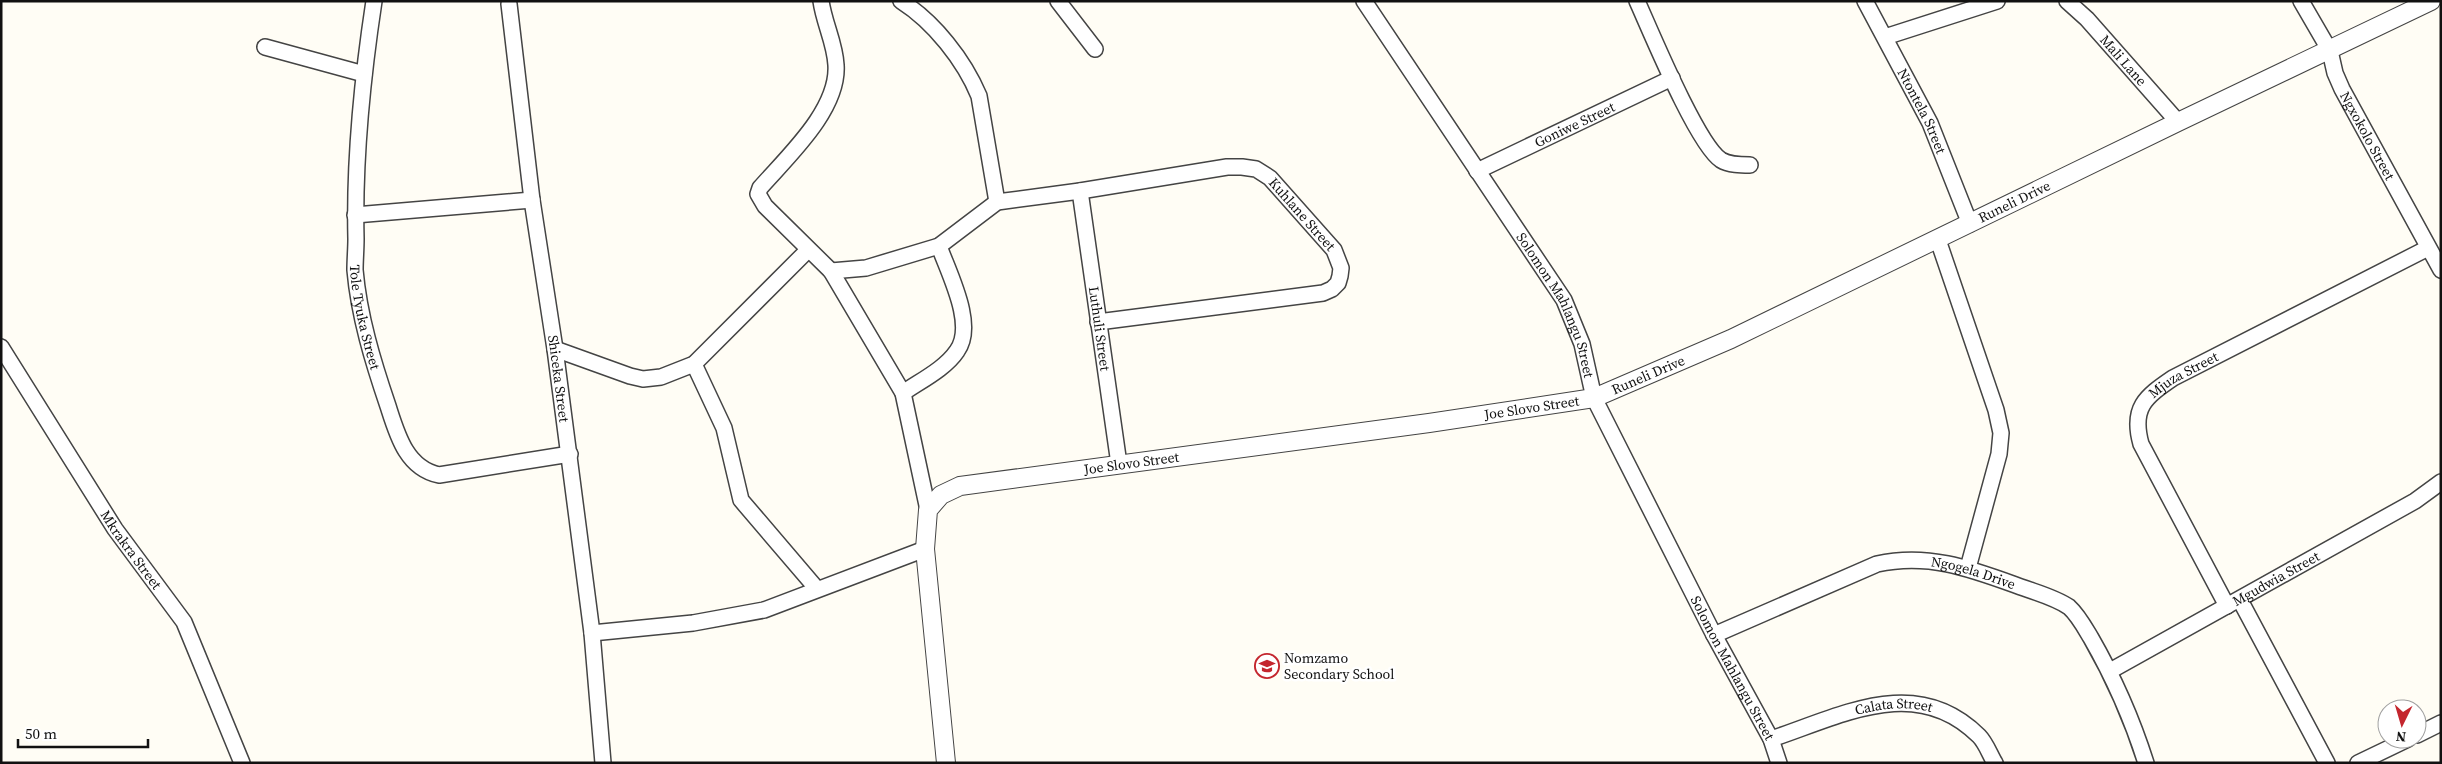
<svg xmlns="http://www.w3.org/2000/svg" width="2442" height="764" font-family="'Source Serif 4',serif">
<rect width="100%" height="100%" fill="#fffdf5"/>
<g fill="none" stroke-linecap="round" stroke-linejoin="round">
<defs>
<g id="minor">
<path id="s1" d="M374,1C362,80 354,159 356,239C356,249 355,260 355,270C359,316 373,362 388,406C397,434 406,468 439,475L570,454"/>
<path d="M821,1C824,23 835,43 836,65C839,110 787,157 760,188L758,194L765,206L831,271L903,393L928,510"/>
<path d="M901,1C934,22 964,60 979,96L997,202"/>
<path d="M1058,1L1095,49"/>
<path id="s2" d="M1364,1L1564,300L1582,344L1594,398L1714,635L1771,739L1779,763"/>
<path d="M1637,1C1651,32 1697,144 1721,160C1729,165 1741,165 1750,165"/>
<path id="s3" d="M1865,1L1930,123L1970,224"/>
<path id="s4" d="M2067,1L2087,19L2178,122"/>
<path id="s5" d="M2301,1L2330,51L2335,73L2342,89L2441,270"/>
<path id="s6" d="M509,4L532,200L555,349L592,633L603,763"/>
<path d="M1885,37L1997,1"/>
<path d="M265,47L364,74"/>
<path id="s7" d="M1477,171L1672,78"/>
<path id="s8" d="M1080,191L1119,464"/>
<path d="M355,215L532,200"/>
<path d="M1938,240L1996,410L2001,433L1999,454L1968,568"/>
<path id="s9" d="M831,271L866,268L939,246L997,202L1080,191L1227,167H1242L1256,169L1270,178L1334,250L1341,268L1340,276L1338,283L1332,289L1323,293L1098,322"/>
<path id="s10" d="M1,347L115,529L184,622L242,763"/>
<path d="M555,349L630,376L643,379L661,377L694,364L808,250"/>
<path d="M694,364L724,428L741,500L817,589"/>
<path d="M903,393C920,381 945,369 957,351C976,325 949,274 939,246"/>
<path d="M2240,600L2327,763"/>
<path id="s11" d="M2227,606L2141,444C2131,408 2145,397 2173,378L2428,248"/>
<path d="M592,633L693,623L764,610L925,549"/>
<path id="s12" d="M1714,635L1877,564C1930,552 1974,570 2024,588C2038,593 2056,598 2069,607C2078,615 2085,628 2091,638C2114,678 2132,719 2146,763"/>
<path id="s13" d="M2110,671L2415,501L2441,482"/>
<path d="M2417,735L2441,723"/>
<path id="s14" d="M1771,739C1841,716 1916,673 1979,736C1986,743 1990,755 1995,763"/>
<path d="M2358,763L2408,739"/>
</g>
<g id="tertiary">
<path id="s15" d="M946,763L925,549L928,510L941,495L960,486L1429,423L1594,398L1731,339L2178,122L2431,1"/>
</g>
</defs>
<use href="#minor" stroke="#444" stroke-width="18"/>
<use href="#tertiary" stroke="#444" stroke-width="20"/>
<use href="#minor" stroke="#fff" stroke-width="15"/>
<use href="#tertiary" stroke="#fff" stroke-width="18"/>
</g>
<defs>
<symbol id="school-ring" viewBox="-11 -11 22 22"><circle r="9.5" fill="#fff" stroke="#c4262e" stroke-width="1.5"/><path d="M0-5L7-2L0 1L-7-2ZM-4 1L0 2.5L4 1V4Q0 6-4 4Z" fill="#c4262e"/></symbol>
</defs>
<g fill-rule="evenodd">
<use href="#school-ring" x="1253" y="652" width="28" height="28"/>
</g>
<g text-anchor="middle" stroke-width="5" stroke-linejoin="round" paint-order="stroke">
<g font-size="14" fill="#111" stroke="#fff">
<text dy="5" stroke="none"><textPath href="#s4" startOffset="82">Mali Lane</textPath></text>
<text dy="5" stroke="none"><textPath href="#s3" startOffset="124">Ntontela Street</textPath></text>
<text dy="5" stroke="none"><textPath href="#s7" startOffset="108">Goniwe Street</textPath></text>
<text dy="5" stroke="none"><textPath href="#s5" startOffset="151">Ngxokolo Street</textPath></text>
<text dy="5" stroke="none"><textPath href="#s15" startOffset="1399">Runeli Drive</textPath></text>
<text dy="5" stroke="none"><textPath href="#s9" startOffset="511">Kuhlane Street</textPath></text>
<text dy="5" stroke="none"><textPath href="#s2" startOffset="361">Solomon Mahlangu Street</textPath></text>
<text dy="5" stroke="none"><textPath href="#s1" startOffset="318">Tole Tyuka Street</textPath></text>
<text dy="5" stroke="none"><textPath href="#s8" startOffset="139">Luthuli Street</textPath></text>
<text dy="5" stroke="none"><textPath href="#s15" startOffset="994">Runeli Drive</textPath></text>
<text dy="5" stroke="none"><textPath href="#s11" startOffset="275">Mjuza Street</textPath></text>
<text dy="5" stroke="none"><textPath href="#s6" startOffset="378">Shiceka Street</textPath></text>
<text dy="5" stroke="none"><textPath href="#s15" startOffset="872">Joe Slovo Street</textPath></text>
<text dy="5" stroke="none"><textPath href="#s15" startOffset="468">Joe Slovo Street</textPath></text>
<text dy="5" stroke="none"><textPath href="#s10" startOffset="241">Mkrakra Street</textPath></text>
<text dy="5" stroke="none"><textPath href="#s12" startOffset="276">Ngogela Drive</textPath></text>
<text dy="5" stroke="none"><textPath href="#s13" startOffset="190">Mgudwia Street</textPath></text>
<text dy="5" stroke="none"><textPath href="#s2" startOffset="766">Solomon Mahlangu Street</textPath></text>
<text dy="5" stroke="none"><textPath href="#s14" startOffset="128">Calata Street</textPath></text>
</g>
<g font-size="14" fill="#111" stroke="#fff" text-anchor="start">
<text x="1284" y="663">Nomzamo<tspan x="1284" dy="16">Secondary School</tspan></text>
</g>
</g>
<rect width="2442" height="764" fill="none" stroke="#111111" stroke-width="5"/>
<g transform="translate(2402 724) rotate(185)"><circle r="24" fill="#ffffff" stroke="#a0a0a0"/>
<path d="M0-4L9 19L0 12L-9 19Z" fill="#c4262e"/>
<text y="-8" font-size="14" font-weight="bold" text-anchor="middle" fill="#111111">N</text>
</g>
<path d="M18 739v8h130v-8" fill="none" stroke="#111111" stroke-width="2.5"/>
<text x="25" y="739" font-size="15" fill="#111111" stroke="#ffffff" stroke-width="4" paint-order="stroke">50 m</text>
</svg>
